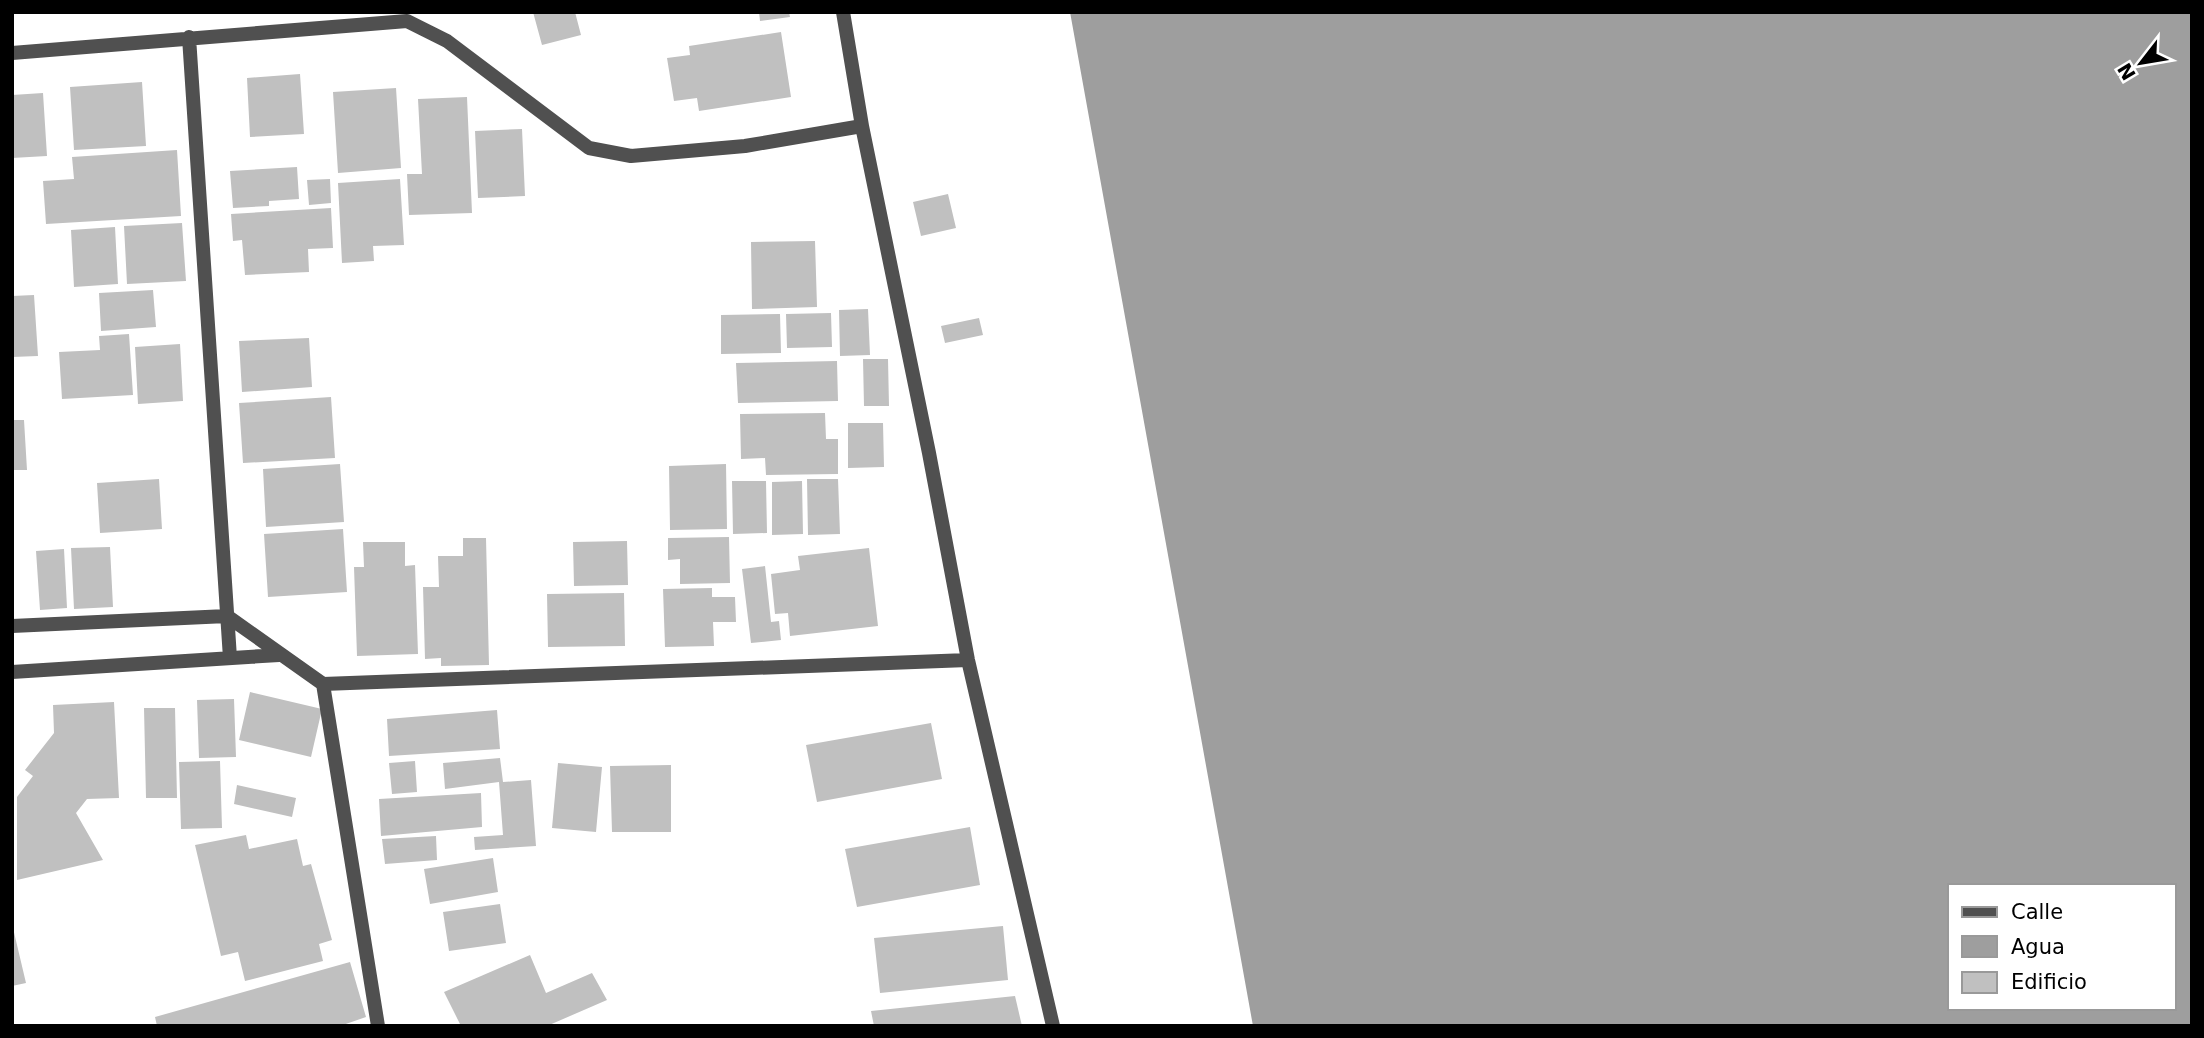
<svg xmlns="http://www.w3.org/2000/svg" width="2204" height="1038" font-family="'DejaVu Sans',sans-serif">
<rect width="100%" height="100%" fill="#fff"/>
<path fill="#9e9e9e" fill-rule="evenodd" d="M1070,12H2192V1026H1253ZM1950,886H2174V1008H1950Z"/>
<path fill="#c0c0c0" d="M533,12H575L581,35L542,45Z
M759,12H789L790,17L760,21Z
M781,32L791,97L699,111L697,98L674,101L667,58L690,55L689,46Z
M300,74L304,134L250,137L247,78Z
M142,82L146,146L74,150L70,87Z
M396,88L401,168L338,173L333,92Z
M43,93L47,156L12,158V95Z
M467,97L472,213L409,215L407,174H422L418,99Z
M522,129L525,196L478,198L475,131Z
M177,150L181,216L46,224L43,181L74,179L72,157Z
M297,167L299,199L269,201V206L233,208L230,171Z
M330,179L331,203L309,205L307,180Z
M400,179L404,245L373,246L374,261L342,263L338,183Z
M948,194L956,228L921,236L913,202Z
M331,208L333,248L308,249L309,272L245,275L242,240L233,241L231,214Z
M182,223L186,281L127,284L124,226Z
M115,227L118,284L74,287L71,230Z
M815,241L817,307L752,309L751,242Z
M153,290L156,327L101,331L99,293Z
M34,295L38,356L12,357V296Z
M868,309L870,355L840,356L839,310Z
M831,313L832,347L787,348L786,314Z
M780,314L781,353L721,354V315Z
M979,318L983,335L945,343L941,326Z
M129,334L133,395L62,399L59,352L100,350L99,336Z
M309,338L312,387L242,392L239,341Z
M180,344L183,401L138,404L135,347Z
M863,359H888L889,406H864Z
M837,361L838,401L738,403L736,363Z
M331,397L335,458L243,463L239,403Z
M825,413L826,439H838V474L766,475L765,458L741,459L740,414Z
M12,420H24L27,470H12Z
M848,423H883L884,467L848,468Z
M340,464L344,522L266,527L263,469Z
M726,464L727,529L670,530L669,466Z
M159,479L162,529L100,533L97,483Z
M807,479H838L840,534L808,535Z
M732,481H766L767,533L733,534Z
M802,481L803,534L772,535V482Z
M343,529L347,592L268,597L264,534Z
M729,537L730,583L680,584V559L668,560V538Z
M463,538H486L489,665L441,666V658L425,659L423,587H439L438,556H463Z
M627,541L628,585L574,586L573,542Z
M363,542H405V566L415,565L418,654L357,656L354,567H364Z
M110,547L113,607L74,609L71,548Z
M869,548L878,626L790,636L788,613L775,614L771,574L800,570L798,556Z
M64,549L67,608L40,610L36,551Z
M765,566L771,622L779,621L781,640L751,643L742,569Z
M712,588V597H735L736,622H713L714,646L665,647L663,589Z
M624,593L625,646L548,647L547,594Z
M250,692L322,709L311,757L239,740Z
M234,699L236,757L199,758L197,700Z
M114,702L119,798L87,799L76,813L103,860L17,880V797L33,776L25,770L54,733L53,705Z
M144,708H175L177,798H146Z
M497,710L500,749L389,756L387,719Z
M931,723L942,779L817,802L806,745Z
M500,758L503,782L531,780L536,846L475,850L474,837L503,835L499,782L445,789L443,763Z
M220,761L222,828L181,829L179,762Z
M415,761L417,792L392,794L389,763Z
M558,763L602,767L596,832L552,828Z
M671,765V832H612L610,766Z
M237,785L296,798L292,817L234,804Z
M481,793L482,827L381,836L379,799Z
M970,827L980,885L857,907L845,849Z
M246,835L249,849L297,839L303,866L311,864L332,940L319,944L323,961L245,981L238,952L221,956L195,845Z
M436,836L437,860L385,864L382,839Z
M493,858L498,892L430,904L424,869Z
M500,904L506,943L449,951L443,912Z
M1003,926L1008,980L880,993L874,938Z
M13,928L26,983L12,986V929Z
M530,955L546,993L592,973L607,1000L547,1026H461L444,992Z
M350,962L366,1017L340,1026H157L155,1017Z
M1015,996L1022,1026H874L871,1011Z"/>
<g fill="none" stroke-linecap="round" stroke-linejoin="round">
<path stroke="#505050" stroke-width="14" d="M843,12L862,126L929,453L968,660L1053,1026
M189,37L230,658
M12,53L407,21L447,41L589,148L631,156L745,146L862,126
M12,626L227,616L323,684L968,660
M12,672L279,655
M323,684L378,1026"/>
</g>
<rect width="2204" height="1038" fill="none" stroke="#000000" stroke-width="28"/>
<rect x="1948" y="884" width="228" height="126" fill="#ffffff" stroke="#999999" stroke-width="2"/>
<rect x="1962" y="907" width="35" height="10" fill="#505050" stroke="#999999" stroke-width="2"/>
<text x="2011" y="919" font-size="21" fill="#000000">Calle</text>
<rect x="1962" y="936" width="35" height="21" fill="#9e9e9e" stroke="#999999" stroke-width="2"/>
<text x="2011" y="954" font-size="21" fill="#000000">Agua</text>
<rect x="1962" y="972" width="35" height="21" fill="#c0c0c0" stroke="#999999" stroke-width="2"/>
<text x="2011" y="989" font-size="21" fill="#000000">Edificio</text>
<g transform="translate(2141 63) rotate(239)" stroke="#ffffff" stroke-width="5" paint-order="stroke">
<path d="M0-5L12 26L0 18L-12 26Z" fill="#000000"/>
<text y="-10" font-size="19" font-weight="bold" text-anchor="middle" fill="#000000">N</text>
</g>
</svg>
